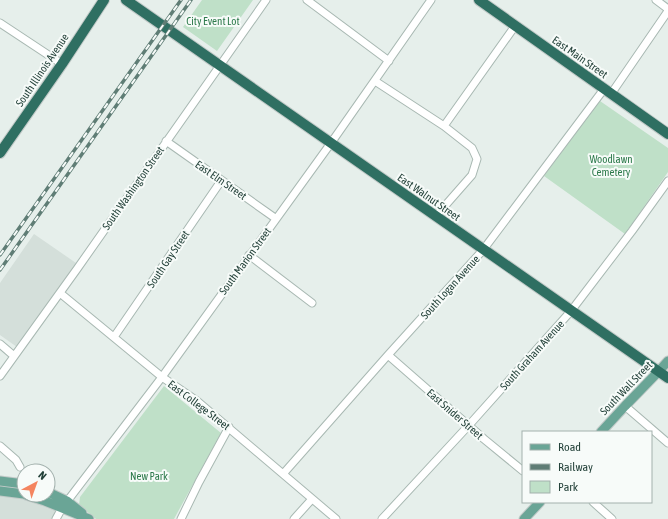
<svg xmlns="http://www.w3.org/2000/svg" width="668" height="519" font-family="'Asap Condensed',sans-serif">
<rect width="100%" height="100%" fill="#e6efeb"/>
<path fill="#d4dfda" d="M34,234L76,263L17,347L0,335V283Z
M0,491L62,508L56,519H0Z"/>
<path fill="#bfe0c8" d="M202,0H253L217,51L183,27Z
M600,101L668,148V172L625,234L544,176Z
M164,386L221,433L174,519H96L79,505L80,497Z"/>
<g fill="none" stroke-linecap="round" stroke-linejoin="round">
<defs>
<path id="minor" d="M307,0L389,61
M656,0L668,9
M0,23L62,64
M375,81L444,126
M611,94L668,11
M166,141L275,218
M436,216L472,175L477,159L472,148L444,126L515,26
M249,255L312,303
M60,293L162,377L197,401L336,519
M114,337L221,181
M0,344L14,356
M388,355L484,439L523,471
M0,376L77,269L266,0
M625,406L668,443
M0,446L16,460L20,467
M283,474L388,355L483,250L604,89
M593,502L612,519
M56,519L62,508L162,377L331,143L431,0
M181,519L199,482L229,427
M294,519L312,499
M382,519L470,424L571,311L632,231L668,181"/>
<path id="major" d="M601,432L625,406L659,371L668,361
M0,481L24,484
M0,491L24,494
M48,492L67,501L82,513
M26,495L45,501L89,519
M524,519L540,502"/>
<path id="highway" d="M126,0L668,378
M479,0L668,134
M0,153L62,64L104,0"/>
</defs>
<use href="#minor" stroke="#a8b8b2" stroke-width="9"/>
<use href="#major" stroke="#c2cac8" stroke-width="11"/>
<use href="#highway" stroke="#c2cac8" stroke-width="12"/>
<use href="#minor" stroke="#fff" stroke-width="7"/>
<use href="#major" stroke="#6aa596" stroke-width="9"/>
<use href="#highway" stroke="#2f6f62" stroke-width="10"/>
<defs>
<path id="rail" d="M0,255L181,0
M0,270L191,0"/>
</defs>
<use href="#rail" stroke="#5f7d75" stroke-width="3.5"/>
<use href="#rail" stroke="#f7fbf9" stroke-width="2" stroke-dasharray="6" stroke-linecap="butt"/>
</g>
<g text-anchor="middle" stroke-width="4" stroke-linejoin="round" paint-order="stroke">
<g font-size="11" fill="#2d7a4b" stroke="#f7fbf9">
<text x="213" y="25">City Event Lot</text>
<text x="611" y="163">Woodlawn<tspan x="611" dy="13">Cemetery</tspan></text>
<text x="149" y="480">New Park</text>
</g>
<g font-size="11" fill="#24423a" stroke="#f7fbf9">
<text transform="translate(580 57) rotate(35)" y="4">East Main Street</text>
<text transform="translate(42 70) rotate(-56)" y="4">South Illinois Avenue</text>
<text transform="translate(221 180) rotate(35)" y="4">East Elm Street</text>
<text transform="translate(133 188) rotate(-55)" y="4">South Washington Street</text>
<text transform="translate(429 197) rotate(35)" y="4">East Walnut Street</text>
<text transform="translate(168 259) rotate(-56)" y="4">South Gay Street</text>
<text transform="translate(245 261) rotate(-54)" y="4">South Marion Street</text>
<text transform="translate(450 287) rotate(-48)" y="4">South Logan Avenue</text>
<text transform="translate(532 355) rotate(-48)" y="4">South Graham Avenue</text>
<text transform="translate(626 388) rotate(-46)" y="4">South Wall Street</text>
<text transform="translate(199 405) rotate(37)" y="4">East College Street</text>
<text transform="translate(455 414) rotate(41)" y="4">East Snider Street</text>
</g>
</g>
<rect x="522" y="431" width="130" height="72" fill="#f7fbf9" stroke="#a3b1ad"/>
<rect x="530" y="444" width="20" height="6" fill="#6aa596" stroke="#a3b1ad"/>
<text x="558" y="451" font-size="12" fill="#24423a">Road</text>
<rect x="530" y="464" width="20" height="6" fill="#5f7d75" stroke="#a3b1ad"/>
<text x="558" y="471" font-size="12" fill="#24423a">Railway</text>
<rect x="530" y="481" width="20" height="12" fill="#bfe0c8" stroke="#a3b1ad"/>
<text x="558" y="491" font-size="12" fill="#24423a">Park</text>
<g transform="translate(36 483) rotate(41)"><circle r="19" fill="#f7fbf9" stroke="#a3b1ad"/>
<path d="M0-3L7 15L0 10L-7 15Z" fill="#f4845f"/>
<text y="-6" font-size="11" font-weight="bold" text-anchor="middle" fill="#24423a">N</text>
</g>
</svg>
